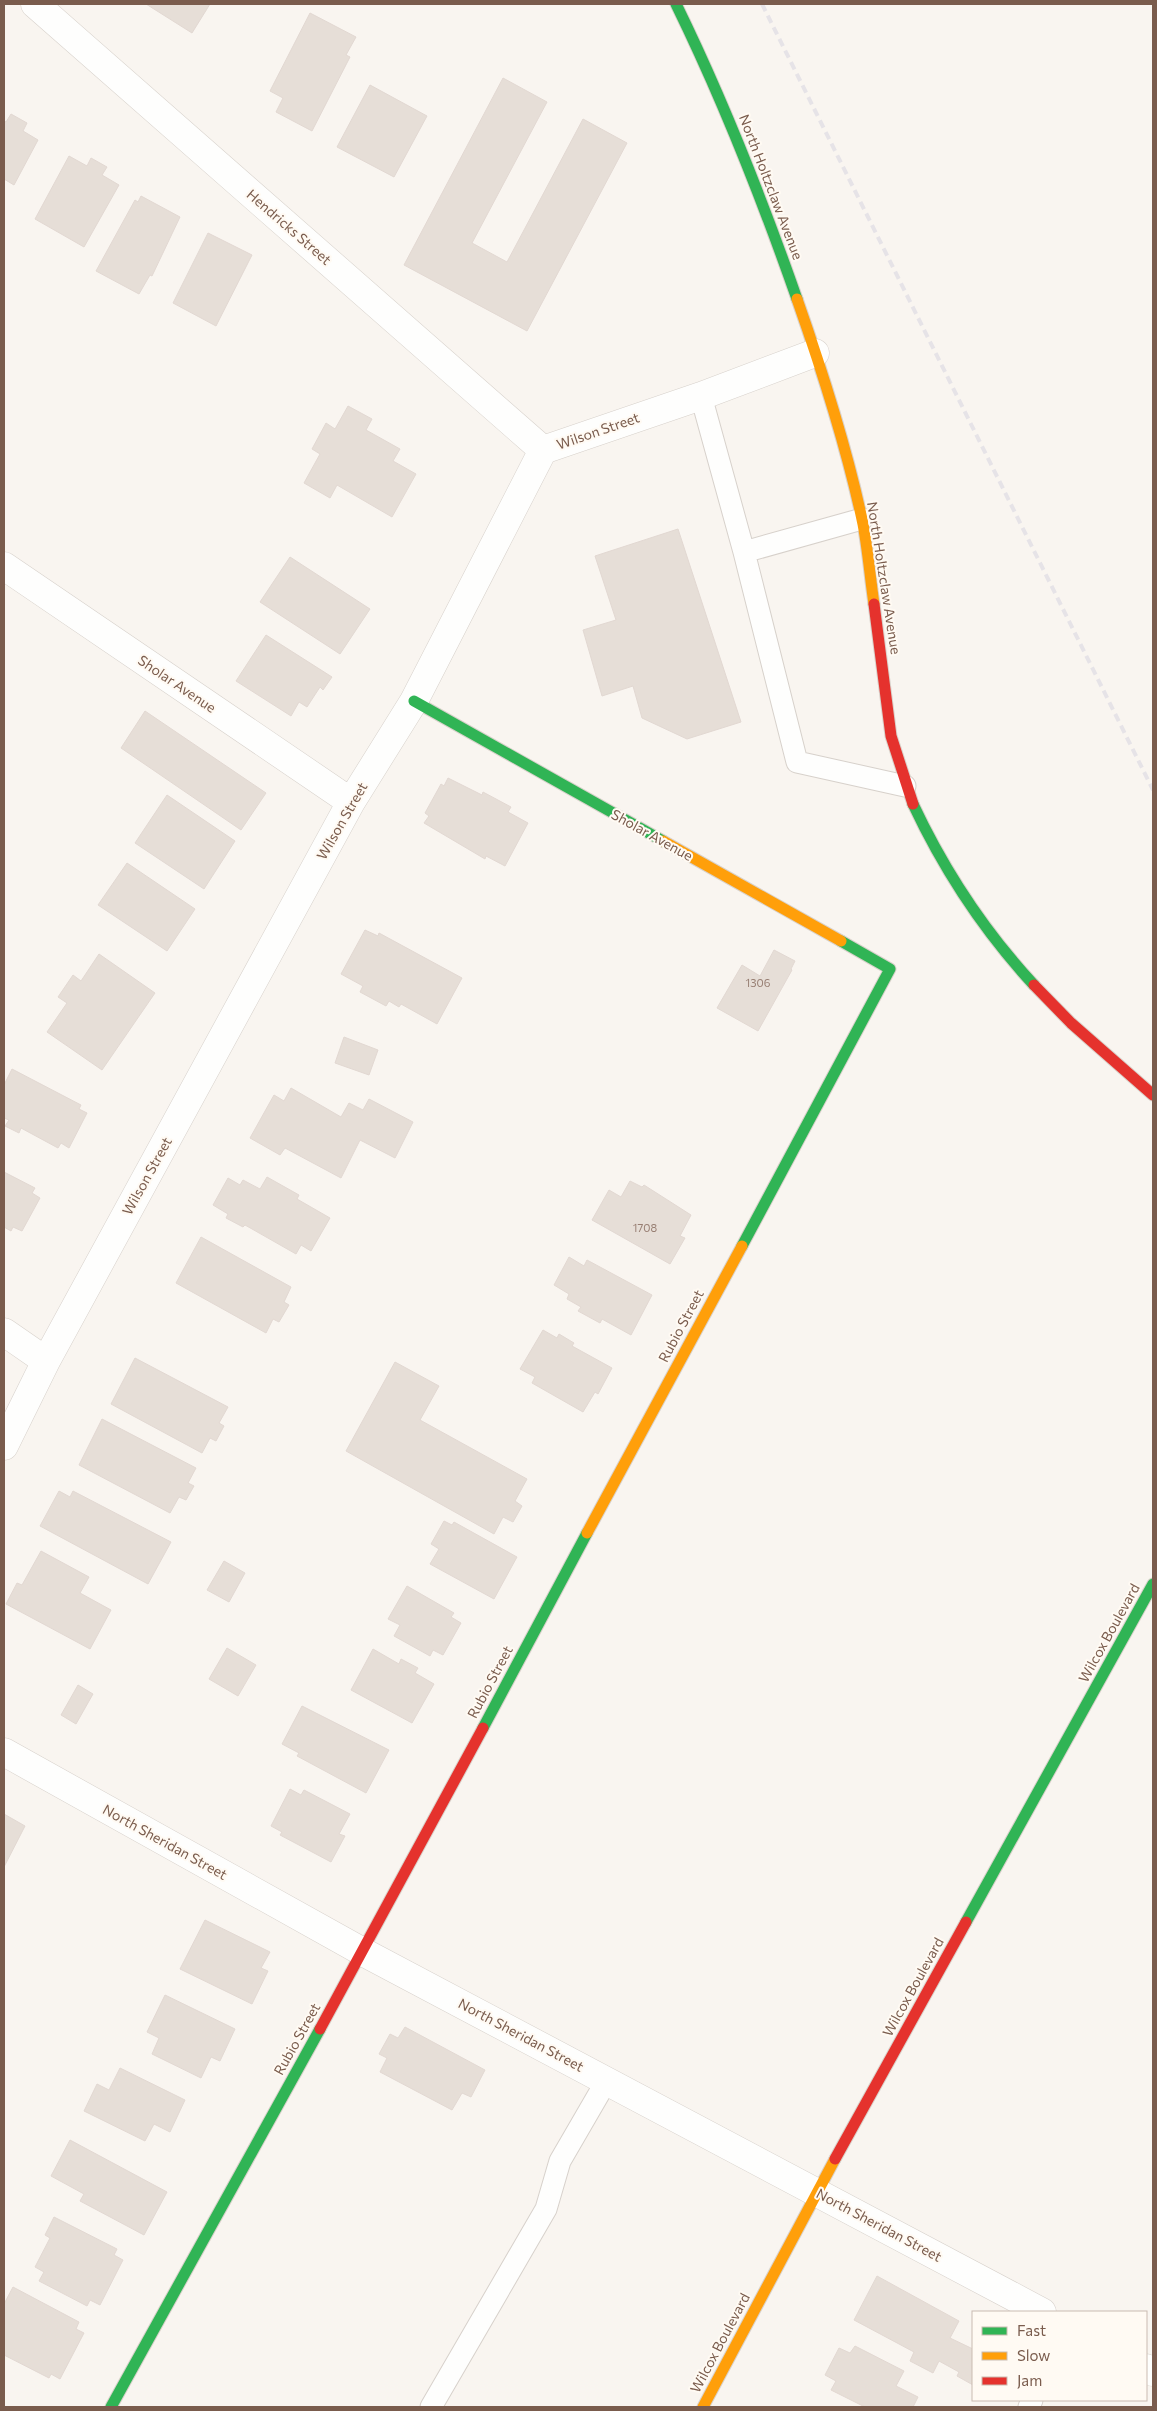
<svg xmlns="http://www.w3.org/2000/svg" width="1157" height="2411" font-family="Commissioner,sans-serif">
<rect width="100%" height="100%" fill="#f9f5f0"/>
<path fill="#e6ded7" stroke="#e2d8d2" d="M146,4H210L192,33Z
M310,13L356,37L346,55L350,57L312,131L276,112L283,98L270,91Z
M503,78L547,102L472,243L507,262L583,119L627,143L527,331L404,265Z
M370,85L427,116L394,177L337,147Z
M11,114L27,123L23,131L38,140L14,185L4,179V121L6,122Z
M69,156L87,166L91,158L107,167L102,175L119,185L84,247L35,219Z
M141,196L180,217L152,276L150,275L139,294L96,271L135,200L138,202Z
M208,233L252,255L216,326L173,303Z
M348,406L372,419L366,430L400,449L393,461L416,474L392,517L337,485L330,498L304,483L320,454L312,449L326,423L335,429Z
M678,529L741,722L687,739L642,718L633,686L602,696L583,630L616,620L595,556Z
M290,557L370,609L340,654L260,602Z
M266,635L332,677L323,690L320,687L307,707L299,702L291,716L236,681Z
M145,711L266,793L241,830L121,748Z
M448,778L482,795L483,792L511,807L508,812L528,823L505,866L486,856L485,859L424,823L429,816L425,813L441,784L444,786Z
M167,795L235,841L204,889L135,843Z
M127,863L195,909L167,951L98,905Z
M365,930L378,936L379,933L462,978L437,1024L401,1004L399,1007L389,1001L386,1006L360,992L363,986L341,974Z
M774,950L795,961L791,969L792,970L758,1031L717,1008L742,965L760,976Z
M99,954L155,993L102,1070L47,1032L67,1003L58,997L73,975L81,981Z
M344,1037L378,1050L369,1075L335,1063Z
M12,1069L81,1105L79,1109L87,1113L69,1148L61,1143L58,1148L21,1128L19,1133L5,1126L9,1120L4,1118V1085Z
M291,1088L341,1117L349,1103L363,1110L369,1099L413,1122L395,1158L360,1140L341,1178L285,1148L280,1155L250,1138L274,1095L284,1101Z
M4,1172L35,1188L32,1193L40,1198L22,1231L13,1227L11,1231L4,1227Z
M267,1177L299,1195L297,1199L330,1218L311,1251L301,1245L296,1254L245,1225L243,1227L226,1218L228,1214L213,1205L228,1178L240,1185L243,1180L260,1189Z
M630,1181L642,1187L644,1185L691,1215L680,1236L685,1238L670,1264L592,1220L609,1190L621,1197Z
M201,1237L291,1287L284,1302L289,1305L279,1322L273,1319L266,1333L176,1283Z
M569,1257L584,1266L587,1260L652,1295L631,1335L602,1319L600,1323L578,1311L581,1307L567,1299L569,1294L554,1285Z
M543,1330L557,1338L559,1334L574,1343L572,1346L612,1368L598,1394L595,1392L583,1412L532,1383L535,1377L520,1369Z
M135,1358L228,1407L219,1423L224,1426L216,1441L210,1438L202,1453L111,1404Z
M395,1362L439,1386L420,1420L527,1479L515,1501L522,1506L513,1522L503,1517L494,1534L346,1451Z
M102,1419L196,1468L188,1483L194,1486L186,1500L179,1497L170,1513L79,1465Z
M59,1491L70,1497L73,1491L171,1542L148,1584L40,1526Z
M444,1521L452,1525L454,1522L517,1557L494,1599L430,1564L439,1549L431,1544Z
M41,1551L89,1577L80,1593L111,1610L90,1649L6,1604L17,1583L22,1585Z
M224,1561L245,1573L229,1602L207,1590Z
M407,1586L454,1613L451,1617L461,1623L443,1655L433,1650L430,1656L394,1636L400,1625L388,1619Z
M227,1648L256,1665L238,1696L209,1679Z
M373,1649L399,1664L401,1659L418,1668L415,1673L434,1684L412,1723L351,1690Z
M78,1685L93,1694L76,1724L61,1715Z
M302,1706L389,1750L366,1793L297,1756L299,1753L282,1744Z
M290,1789L301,1795L304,1790L350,1814L339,1834L345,1836L331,1862L280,1835L282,1832L271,1826Z
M4,1814L25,1826L4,1867Z
M205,1920L270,1952L261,1968L268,1971L252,2004L180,1969Z
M165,1995L235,2029L220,2061L211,2057L201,2078L152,2054L159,2038L147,2032Z
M405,2027L485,2070L471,2097L462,2093L452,2110L380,2072L387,2058L379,2054L390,2034L398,2038Z
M120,2068L185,2100L170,2132L154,2124L145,2141L84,2111L97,2084L109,2090Z
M70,2140L167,2192L144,2235L80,2201L84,2194L51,2176Z
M54,2217L117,2249L114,2255L123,2260L100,2305L90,2300L87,2306L39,2281L44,2272L35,2267L50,2238L45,2235Z
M877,2276L959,2321L950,2338L973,2349V2385L957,2376L959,2372L939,2361L933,2373L910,2361L914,2352L854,2320Z
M13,2287L79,2322L76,2329L84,2333L60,2379L51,2374L49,2378L4,2355V2304Z
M855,2346L904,2371L896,2386L918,2397L913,2407H865L831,2390L836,2381L825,2375L839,2348L850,2353Z"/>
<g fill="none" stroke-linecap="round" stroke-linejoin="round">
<defs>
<path id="lane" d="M701,396L744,552L797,762L905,786
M744,552L862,519
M431,2407L546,2209L560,2161L607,2080
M1029,2407L1032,2400"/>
<path id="street" d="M35,4L543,450
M4,566L351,802
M4,1332L46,1361
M4,1446L46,1361L351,802L414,701L543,450L701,396L815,353
M4,1752L363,1952L1042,2312
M1146,2368L1153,2372"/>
<path id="fast" d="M676,4C723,100 762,199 797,299
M414,701L663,841
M913,804C944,870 984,931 1034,985
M742,1246L890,969L841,941
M483,1728L587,1533
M966,1922L1153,1584
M111,2407L320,2029"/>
<path id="slow" d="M797,299C823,373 847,448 863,524C868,550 870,577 874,604
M663,841L841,941
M587,1533L742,1246
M703,2407L835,2159"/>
<path id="jam" d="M874,604L891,736L913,804
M1034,985L1071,1023L1153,1095
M320,2029L483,1728
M835,2159L966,1922"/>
</defs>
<use href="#lane" stroke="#d7d1cb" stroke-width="23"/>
<use href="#street" stroke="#d7d1cb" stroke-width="29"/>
<use href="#fast" stroke="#d9d2cb" stroke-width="13"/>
<use href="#slow" stroke="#d9d2cb" stroke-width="13"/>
<use href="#jam" stroke="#d9d2cb" stroke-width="13"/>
<use href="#lane" stroke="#fefefd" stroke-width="21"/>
<use href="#street" stroke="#fefefd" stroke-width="28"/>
<use href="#fast" stroke="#30b455" stroke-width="11"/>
<use href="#slow" stroke="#ff9f0a" stroke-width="11"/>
<use href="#jam" stroke="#e5322d" stroke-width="11"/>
<path stroke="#e6e3e7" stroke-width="4" stroke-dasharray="8 5" stroke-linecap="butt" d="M762,4L1153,790"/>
</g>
<g text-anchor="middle" stroke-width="4" stroke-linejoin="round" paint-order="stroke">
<g font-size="11" fill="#977e72">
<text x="758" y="987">1306</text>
<text x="645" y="1232">1708</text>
</g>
<g font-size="14" fill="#7a5c4d" stroke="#fffaf3">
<text transform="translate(771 187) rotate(69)" y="5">North Holtzclaw Avenue</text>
<text transform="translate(289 227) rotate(41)" y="5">Hendricks Street</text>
<text transform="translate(598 431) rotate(-19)" y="5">Wilson Street</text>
<text transform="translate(884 578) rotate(81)" y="5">North Holtzclaw Avenue</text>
<text transform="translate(177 684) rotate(34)" y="5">Sholar Avenue</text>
<text transform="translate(342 821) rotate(-60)" y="5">Wilson Street</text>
<text transform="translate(652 835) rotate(29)" y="5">Sholar Avenue</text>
<text transform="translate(147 1176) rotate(-61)" y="5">Wilson Street</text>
<text transform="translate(681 1326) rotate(-62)" y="5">Rubio Street</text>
<text transform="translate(1109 1633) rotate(-61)" y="5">Wilcox Boulevard</text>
<text transform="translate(490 1682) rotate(-62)" y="5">Rubio Street</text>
<text transform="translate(165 1842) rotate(29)" y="5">North Sheridan Street</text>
<text transform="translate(913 1987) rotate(-61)" y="5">Wilcox Boulevard</text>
<text transform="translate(521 2035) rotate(28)" y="5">North Sheridan Street</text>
<text transform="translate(297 2039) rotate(-61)" y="5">Rubio Street</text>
<text transform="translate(879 2225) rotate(28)" y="5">North Sheridan Street</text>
<text transform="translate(720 2343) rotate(-62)" y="5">Wilcox Boulevard</text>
</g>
</g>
<rect width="1157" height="2411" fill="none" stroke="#7a5c4d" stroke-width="10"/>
<rect x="972" y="2311" width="175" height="90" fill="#fffaf3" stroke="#cabbb1"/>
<rect x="982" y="2327" width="25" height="8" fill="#30b455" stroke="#cabbb1"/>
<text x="1017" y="2336" font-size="15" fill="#7a5c4d">Fast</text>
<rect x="982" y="2352" width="25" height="8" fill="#ff9f0a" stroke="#cabbb1"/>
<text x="1017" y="2361" font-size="15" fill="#7a5c4d">Slow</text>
<rect x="982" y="2377" width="25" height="8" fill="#e5322d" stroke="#cabbb1"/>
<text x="1017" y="2386" font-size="15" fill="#7a5c4d">Jam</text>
</svg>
